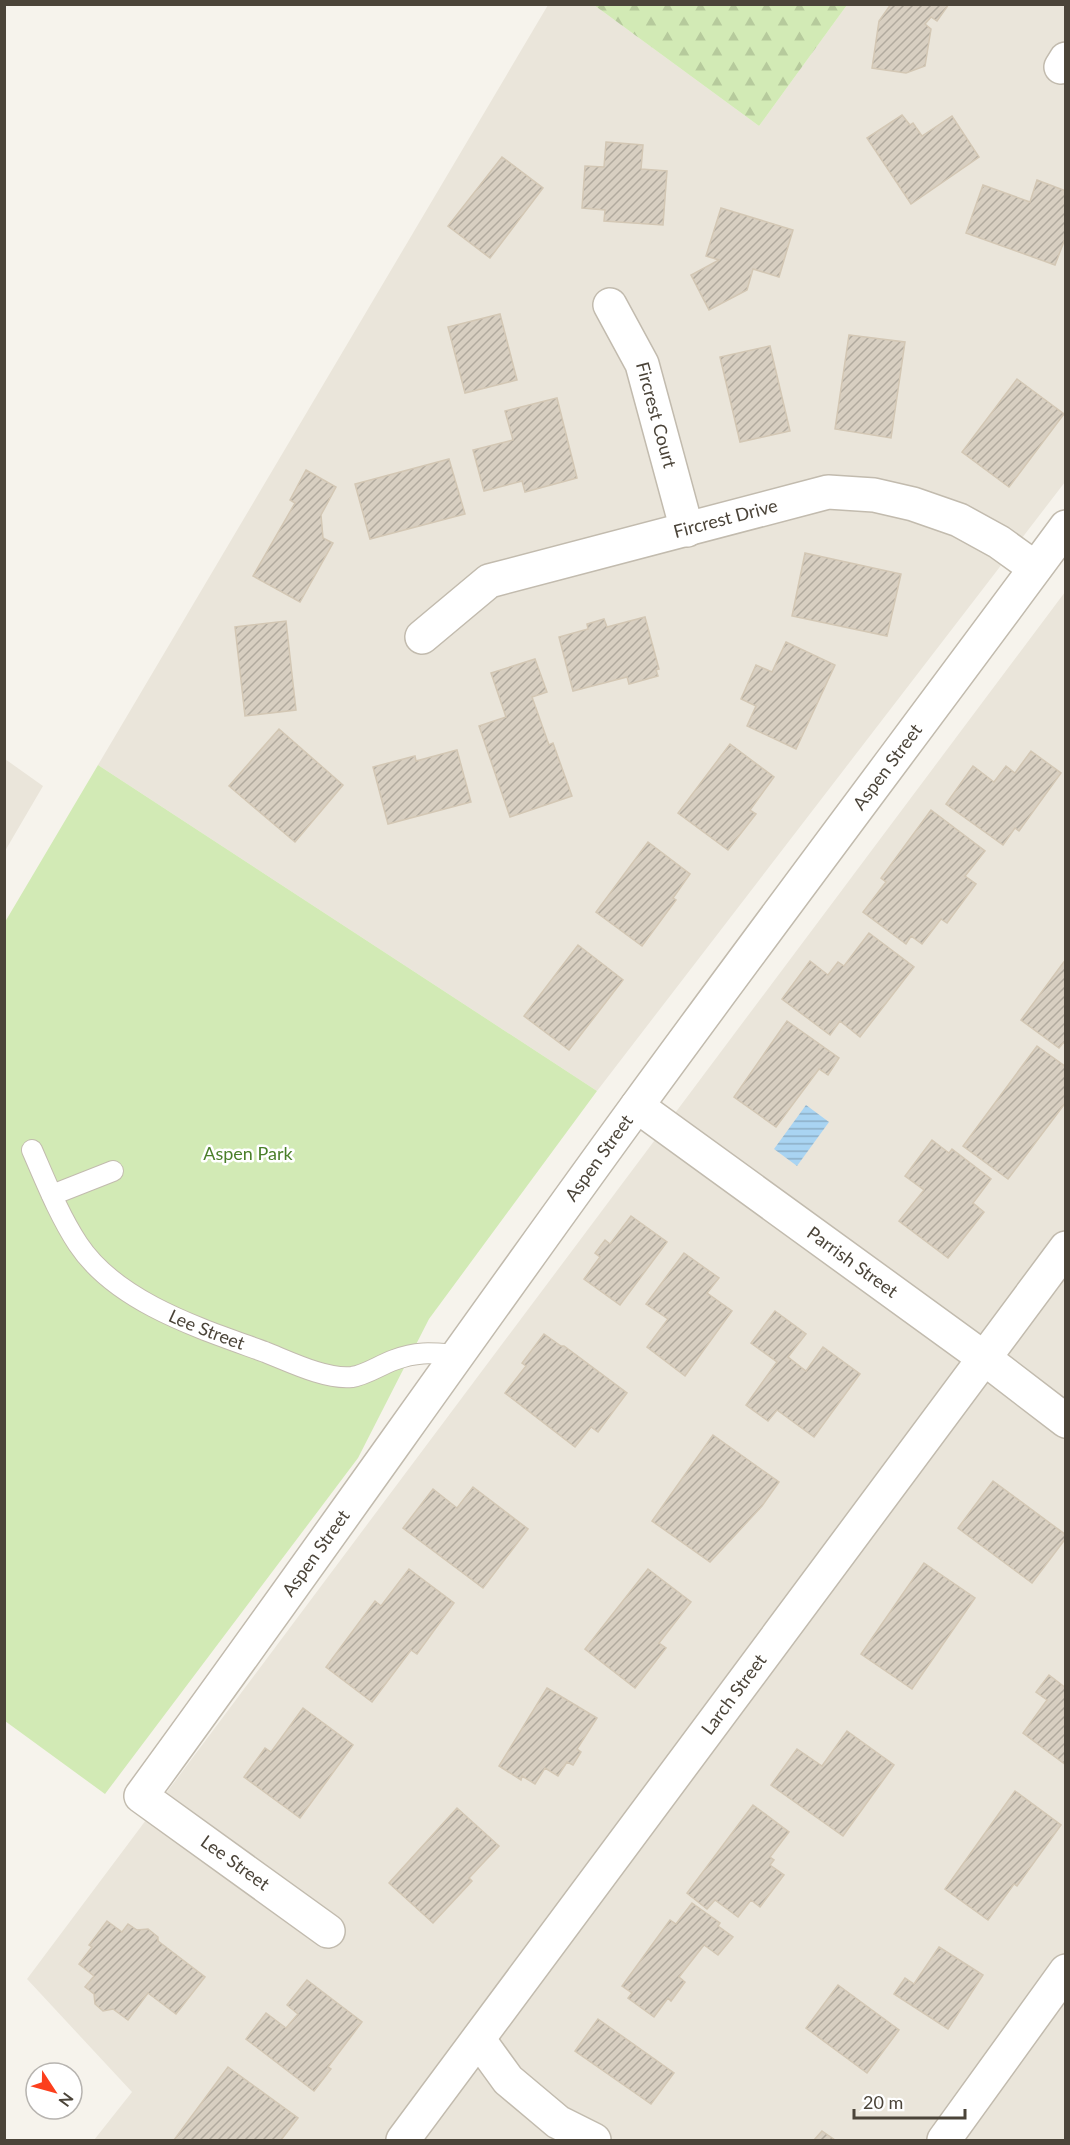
<svg xmlns="http://www.w3.org/2000/svg" width="1070" height="2145" font-family="Lato,sans-serif">
<defs>
<pattern id="forest-firs" width="22" height="20" patternUnits="userSpaceOnUse" patternTransform="scale(1.5)"><rect width="22" height="20" fill="#d2eab5"/><path d="M5 1l3.5 6h-7zM16 11l3.5 6h-7z" fill="#b6ca9c"/></pattern>
<pattern id="water-rules" width="6" height="5" patternUnits="userSpaceOnUse" patternTransform="scale(1.5)"><rect width="6" height="5" fill="#a9d4f2"/><path d="M0 2.5h6" fill="none" stroke="#8caec5"/></pattern>
<pattern id="building-hatch" width="6" height="6" patternUnits="userSpaceOnUse" patternTransform="scale(1.5)"><rect width="6" height="6" fill="#d8cfc1"/><path d="M-1 1l2-2M0 6l6-6M5 7l2-2" fill="none" stroke="#b1aa9e"/></pattern>
</defs>
<rect width="100%" height="100%" fill="#f6f3ec"/>
<path fill="#eae5da" d="M548,5H594L759,126L847,5H1065V482L597,1091L98,765Z
M1065,592V2140H94L132,2092L27,1979Z
M5,759L43,786L5,851Z"/>
<path fill="url(#forest-firs)" d="M594,5H847L759,126Z"/>
<path fill="#d2eab5" d="M98,765L597,1091L429,1319L358,1458L105,1794L5,1721V922Z"/>
<path fill="url(#water-rules)" d="M806,1105L829,1122L797,1166L774,1149Z"/>
<path fill="url(#building-hatch)" stroke="#d3c7b4" stroke-width="1.5" d="M891,4H949L937,21L931,17L925,24L931,29L925,66L906,73L872,68L879,21Z
M902,115L910,125L913,123L922,136L952,116L979,157L911,204L867,138Z
M606,142L643,145L641,169L667,171L663,225L604,221L605,210L582,208L585,166L604,167Z
M502,157L543,188L490,258L448,226Z
M1037,180L1066,191V236L1055,265L966,233L983,185L1030,202Z
M721,208L793,230L779,277L753,269L747,290L709,310L691,275L719,260L706,256Z
M500,314L517,380L465,393L448,327Z
M849,335L905,342L891,438L835,429Z
M770,346L790,431L740,442L720,357Z
M1017,379L1064,414L1009,487L962,452Z
M557,398L577,478L525,492L522,481L484,491L473,450L513,440L505,411Z
M449,459L465,514L370,539L355,484Z
M306,470L336,487L321,515L323,538L333,543L300,602L253,576L295,503L290,500Z
M805,553L901,574L887,636L792,616Z
M645,617L659,669L656,670L658,676L629,684L627,677L573,691L559,637L588,629L587,624L604,619L607,627Z
M286,621L296,710L245,716L235,627Z
M786,642L835,665L796,749L747,726L756,706L741,699L756,665L772,672Z
M535,659L547,692L532,697L549,745L553,743L572,796L510,817L479,726L506,717L491,673Z
M279,729L343,785L295,842L229,786Z
M730,744L774,777L750,810L756,814L728,850L678,813Z
M457,750L471,802L388,824L373,767L415,756L416,761Z
M1031,751L1061,773L1019,831L1015,828L1003,845L946,804L973,766L994,782L1006,766L1015,773Z
M931,810L985,851L965,876L976,884L947,923L941,919L922,944L911,936L906,944L863,912L886,882L881,878Z
M648,842L690,874L673,898L676,900L642,946L596,912Z
M869,933L914,967L860,1037L840,1021L830,1035L782,999L810,961L828,975L838,962L844,966Z
M578,945L623,980L569,1050L524,1016Z
M1066,959V1044L1063,1043L1059,1048L1021,1020Z
M787,1021L839,1058L828,1075L819,1069L776,1127L734,1097Z
M1037,1046L1066,1067V1102L1008,1179L963,1146Z
M932,1140L949,1153L952,1149L991,1179L973,1203L984,1212L948,1258L899,1221L924,1190L905,1176Z
M631,1216L667,1242L620,1305L584,1279L600,1257L595,1253L605,1240L610,1244Z
M684,1253L719,1278L707,1293L732,1311L685,1376L647,1347L668,1319L646,1304Z
M775,1311L806,1334L788,1357L806,1371L823,1347L860,1374L814,1437L777,1410L768,1421L746,1405L777,1362L751,1343Z
M544,1334L561,1346H564L627,1393L598,1432L591,1427L575,1447L505,1393L526,1366L522,1363Z
M713,1435L779,1482L762,1506L710,1562L652,1521Z
M993,1481L1066,1535V1538L1032,1583L958,1528Z
M473,1487L528,1529L483,1588L403,1528L433,1489L457,1508Z
M924,1563L975,1598L912,1689L861,1654Z
M409,1569L454,1603L417,1654L411,1650L372,1702L326,1667L375,1601L381,1606Z
M648,1569L691,1602L659,1643L666,1648L635,1688L585,1649Z
M1049,1675L1066,1688V1765L1023,1733L1047,1700L1036,1692Z
M547,1688L597,1718L577,1749L581,1752L573,1765L567,1762L558,1776L545,1768L535,1784L522,1776L521,1780L499,1766Z
M303,1708L353,1745L300,1818L244,1777L265,1748L271,1752Z
M847,1731L894,1765L843,1836L771,1785L797,1749L822,1766Z
M1015,1791L1061,1825L1017,1886L1014,1884L988,1920L945,1889Z
M753,1805L789,1832L770,1857L774,1860L770,1865L784,1875L760,1907L751,1900L738,1917L715,1900L707,1909L687,1893Z
M457,1808L499,1846L469,1878L472,1881L433,1923L389,1883Z
M692,1903L720,1923L718,1926L733,1937L718,1955L704,1945L679,1977L685,1982L671,2001L668,1998L654,2017L628,1998L632,1993L622,1986L670,1920L676,1924Z
M107,1921L122,1932L128,1924L137,1930L148,1929L158,1937V1941L205,1977L176,2014L148,1993L128,2020L113,2009L103,2011L95,2004L94,1994L85,1987L94,1976L79,1964L92,1947L89,1945Z
M939,1947L983,1975L948,2029L894,1994L905,1978L914,1984Z
M307,1980L362,2022L328,2067L331,2069L314,2091L246,2039L266,2013L286,2028L298,2014L287,2005Z
M838,1985L899,2030L867,2073L806,2028Z
M598,2019L674,2073L651,2104L575,2051Z
M228,2067L298,2118L281,2140H174Z
M822,2131L835,2140H814Z"/>
<g fill="none" stroke-linecap="round" stroke-linejoin="round">
<defs>
<g id="lane">
<path id="s1" d="M32,1150C46,1182 59,1215 78,1244C117,1303 202,1329 265,1352C288,1361 326,1380 352,1377C366,1375 380,1365 394,1360C418,1351 432,1353 456,1355"/>
<path d="M52,1195L113,1171"/>
</g>
<g id="street">
<path d="M1061,67L1066,59"/>
<path id="s2" d="M610,305L642,364L687,530"/>
<path id="s3" d="M422,637L489,581L828,492L874,495L913,504L959,520L999,542L1035,568"/>
<path id="s4" d="M637,1106L984,1358L1066,1421"/>
<path id="s5" d="M328,1931L141,1796C307,1569 468,1338 634,1110C776,915 922,722 1066,527"/>
<path d="M479,2040L508,2080L558,2122L594,2140"/>
<path id="s6" d="M403,2140L1066,1248"/>
<path d="M944,2140L1066,1971"/>
</g>
</defs>
<use href="#lane" stroke="#c2bbae" stroke-width="22"/>
<use href="#street" stroke="#c2bbae" stroke-width="36"/>
<use href="#lane" stroke="#fff" stroke-width="20"/>
<use href="#street" stroke="#fff" stroke-width="33"/>
</g>
<g text-anchor="middle" stroke-width="5" stroke-linejoin="round" paint-order="stroke">
<g font-size="18" fill="#4b4439" stroke="#fff">
<text dy="6" stroke="none"><textPath href="#s2" startOffset="120">Fircrest Court</textPath></text>
<text dy="6" stroke="none"><textPath href="#s3" startOffset="332">Fircrest Drive</textPath></text>
<text dy="6" stroke="none"><textPath href="#s5" startOffset="1502">Aspen Street</textPath></text>
<text dy="6" stroke="none"><textPath href="#s5" startOffset="1016">Aspen Street</textPath></text>
<text dy="6" stroke="none"><textPath href="#s4" startOffset="266">Parrish Street</textPath></text>
<text dy="6" stroke="none"><textPath href="#s1" startOffset="262">Lee Street</textPath></text>
<text dy="6" stroke="none"><textPath href="#s5" startOffset="530">Aspen Street</textPath></text>
<text dy="6" stroke="none"><textPath href="#s6" startOffset="555">Larch Street</textPath></text>
<text transform="translate(235 1863) rotate(36)" y="6">Lee Street</text>
</g>
<g font-size="18" fill="#4a7f2a" stroke="#fff">
<text x="248" y="1160">Aspen Park</text>
</g>
</g>
<rect width="1070" height="2145" fill="none" stroke="#4b4439" stroke-width="12"/>
<g transform="translate(54 2091) rotate(126)"><circle r="28" fill="#ffffff" stroke="#b7b4b0" stroke-width="1.5"/>
<path d="M0-4.5L10 22L0 15L-10 22Z" fill="#fc3f1d"/>
<text y="-9" font-size="16" font-weight="bold" text-anchor="middle" fill="#4b4439">N</text>
</g>
<path d="M854 2109v9h111v-9" fill="none" stroke="#4b4439" stroke-width="3"/>
<text x="863" y="2109" font-size="18" fill="#4b4439" stroke="#ffffff" stroke-width="4.5" paint-order="stroke">20 m</text>
</svg>
